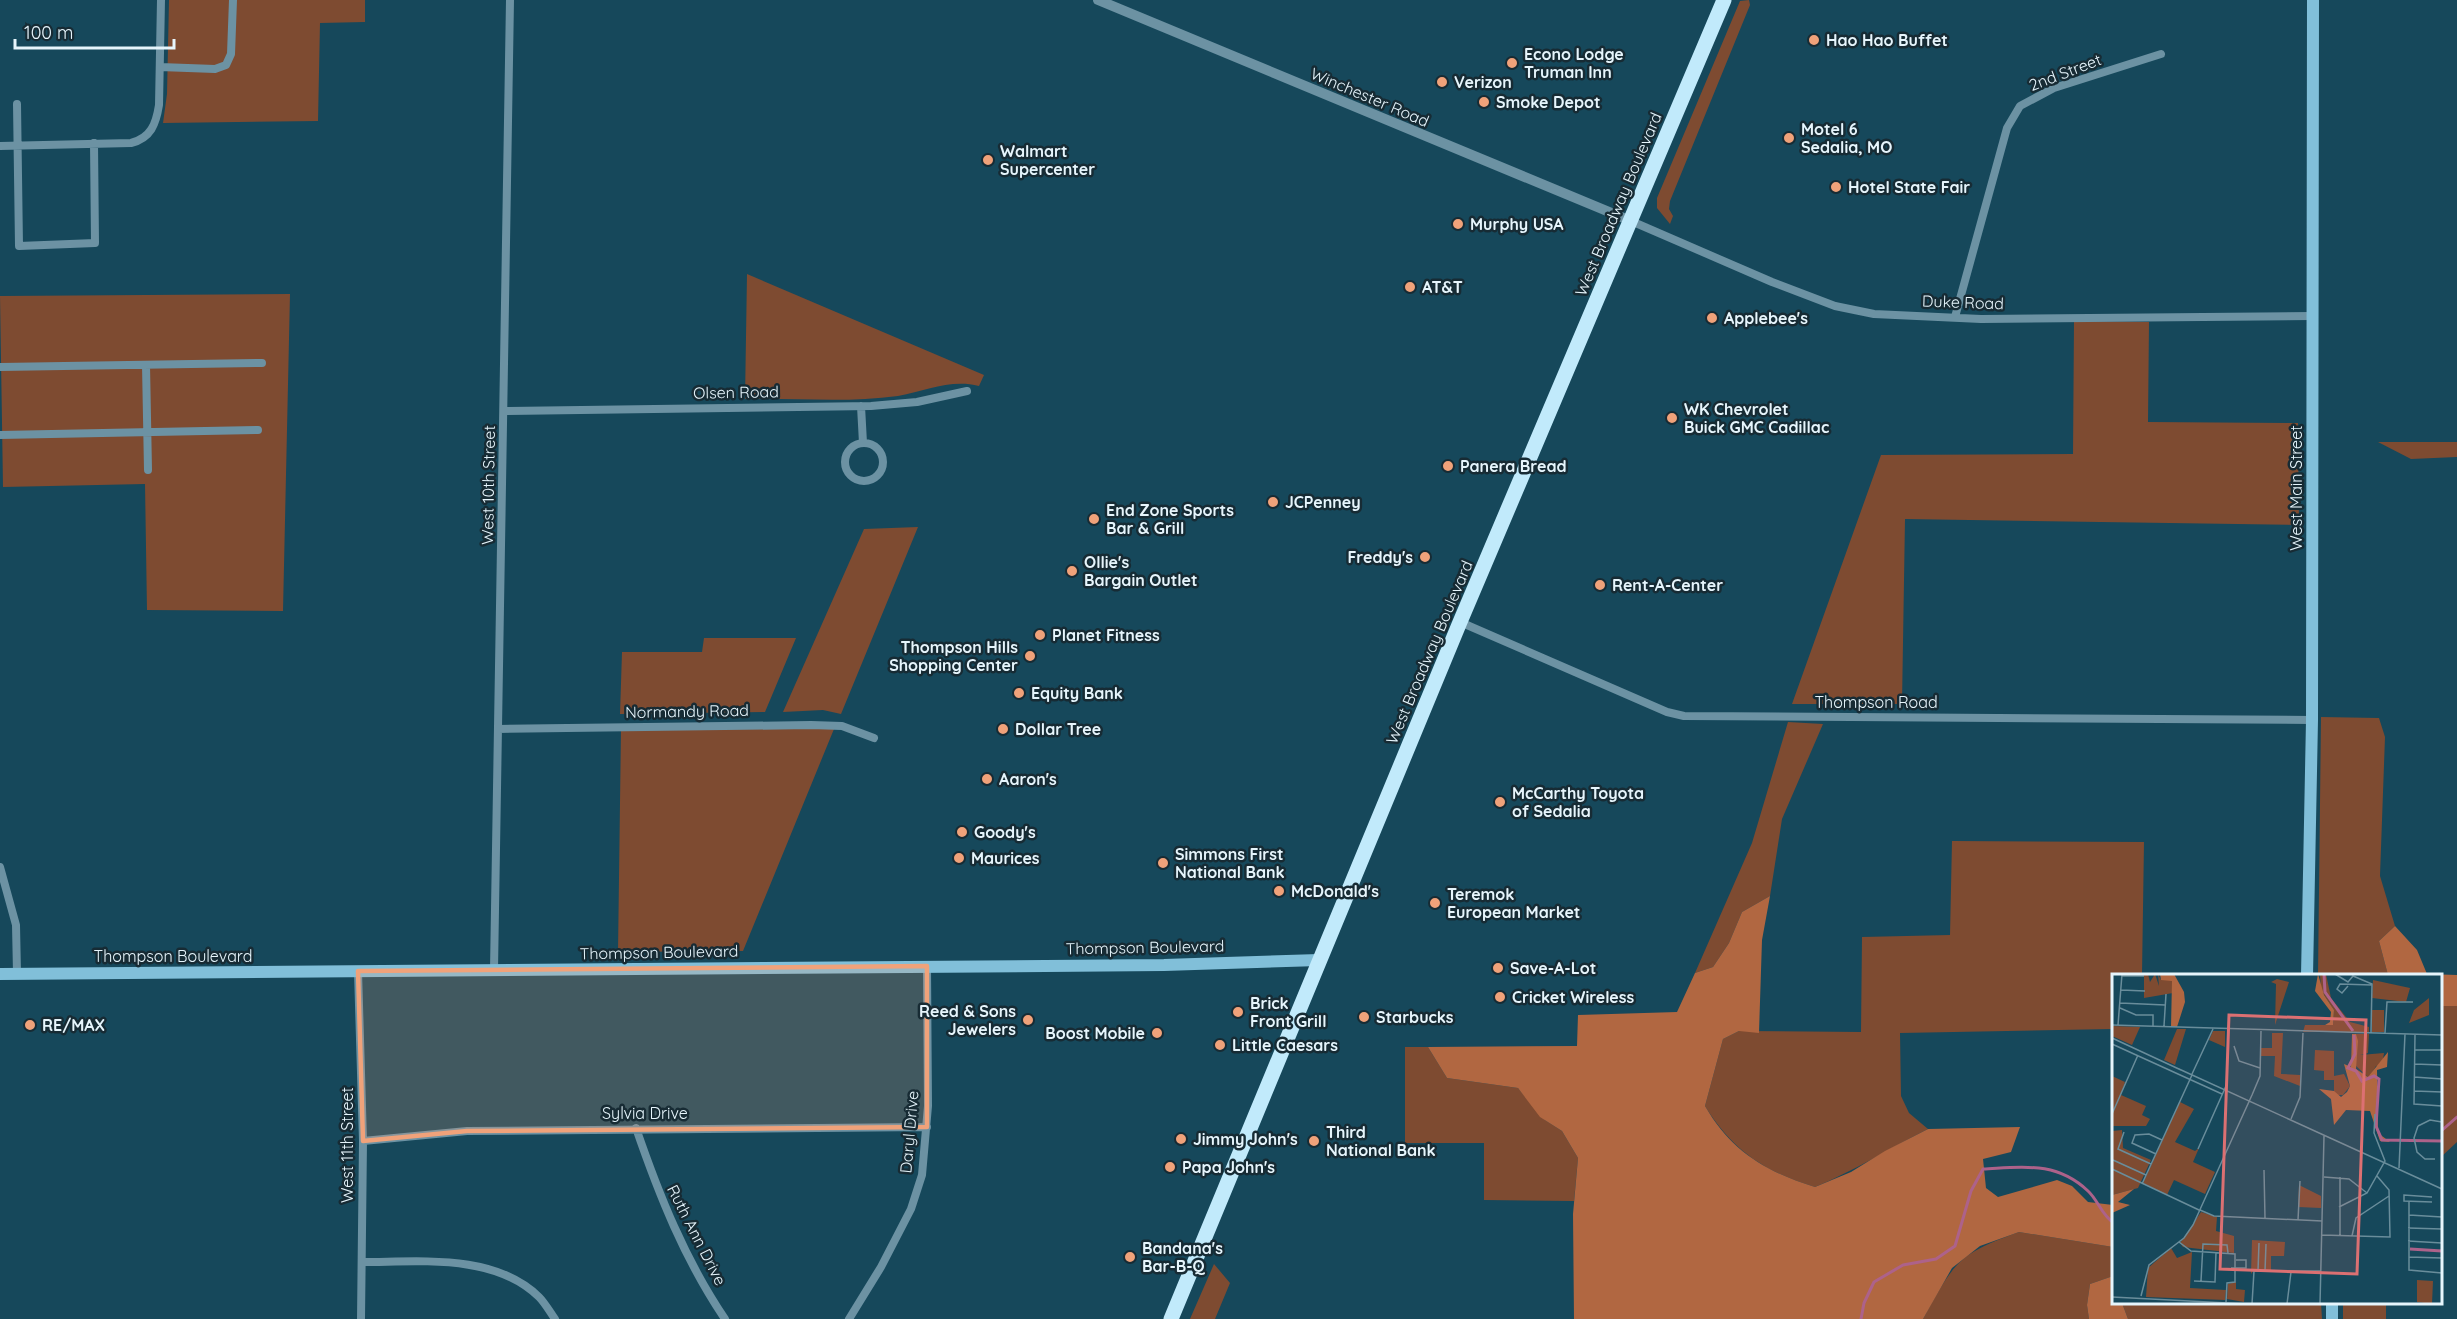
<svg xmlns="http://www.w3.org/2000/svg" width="2457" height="1319" font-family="Quicksand,sans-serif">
<rect width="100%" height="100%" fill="#16485b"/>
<path fill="#7e4b31" d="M169,0H365V22L320,23L318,121L163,123L167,94Z
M1749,0L1750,5L1670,201L1669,209L1673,216L1670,224L1657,208V198L1740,1Z
M747,274L984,375L979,386C950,379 927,391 898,396C848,403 795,398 745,399Z
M290,294L283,611L147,610L145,484L3,487L0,296Z
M2074,321L2149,322L2148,422L2298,423L2299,525L1905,519L1902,704H1792L1881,455L2073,454Z
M2378,442H2457V457L2411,459Z
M918,527L841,714L823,710L783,712L864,529Z
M704,638H796L765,712L620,714L622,652H702Z
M2321,717L2379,718L2385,737L2380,876L2395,926L2379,941L2388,975L2318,976Z
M1788,722L1823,724L1782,819L1770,896L1742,912L1729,943L1713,967L1695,973L1752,843Z
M621,728L834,729L743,951L618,952Z
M1952,841L2144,842L2142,975L2114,976L2113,1029L1900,1033L1901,1096L1909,1113L1928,1129C1890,1148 1854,1171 1815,1187C1765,1172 1733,1151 1705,1106L1723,1039L1739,1031L1861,1032L1862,937L1950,935Z
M2441,1006H2457V1142L2441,1157Z
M1405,1047H1428L1447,1078L1518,1088L1545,1120L1562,1131L1578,1158L1574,1201L1484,1200V1143H1405Z
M2019,1232L2113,1247V1276L2090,1284L2087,1305L2089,1319H1923C1954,1263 1957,1254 2019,1232Z
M1214,1264L1230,1283L1215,1319H1190Z
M2122,1303H2321L2322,1319H2128Z
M2343,1303H2386V1319H2343Z"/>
<path fill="#b16741" d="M1770,896L1762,940L1759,1033L1739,1031L1723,1039L1705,1106C1731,1151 1766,1172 1815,1187L1851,1172L1885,1151L1928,1129L2020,1127L2011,1152L1983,1159L1986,1188L1998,1197L2057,1180L2072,1186L2088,1202L2113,1205V1247L2019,1232L1980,1246L1952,1268L1923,1319H1574L1573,1214L1578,1158L1562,1131L1540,1117L1518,1088L1447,1078L1428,1047L1577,1046L1578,1015L1677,1012L1695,973L1713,967L1729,943L1742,912Z
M2395,926L2417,950L2427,974L2457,975V1006H2441L2440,976L2388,975L2379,941Z
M2113,1276L2114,1302L2122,1303L2128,1319H2089L2087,1305L2090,1284Z"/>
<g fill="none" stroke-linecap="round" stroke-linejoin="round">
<path stroke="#ad628a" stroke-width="3" d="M2440,1132L2457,1117
M1861,1319L1864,1303L1874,1282L1903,1265L1936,1259L1955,1246L1971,1191L1983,1169C2024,1167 2056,1161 2088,1191C2098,1200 2102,1216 2114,1223"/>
<path stroke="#6c92a3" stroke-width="8" d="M160,67L215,69L226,65L231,54L233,0
M17,104L19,246L95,243L94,143
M0,146L131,143C151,138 156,124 159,105L161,0
M1631,221L1772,282L1835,306L1874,314L1981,319L2312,316
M1955,317L2007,128L2020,106L2054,88L2161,54
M146,365L148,470
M0,367L262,363
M861,406L863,443
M505,411L871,406L917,402L967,391
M0,435L258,430
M845 462a19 19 0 1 1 38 0a19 19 0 1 1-38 0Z
M1460,622L1667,712L1684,716L2312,720
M498,729L811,725L842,726L874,738
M0,867L16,925L17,973
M494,970L510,0
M358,971L363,1141L361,1319
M636,1128C659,1195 685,1260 725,1319
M363,1141L467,1131L927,1127
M362,1262C419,1262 494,1253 539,1297C545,1303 550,1312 555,1319
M849,1319L881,1267L911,1209L922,1175L928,1106L927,966"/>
<path stroke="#6c92a3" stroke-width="10" d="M1098,0L1631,221"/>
<path stroke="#81bfd9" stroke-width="12" d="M0,974L1164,965L1319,960
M2307,976L2312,720L2313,0
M2332,1302V1319"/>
<path stroke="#c1eafb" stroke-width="15" d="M1171,1319L1460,622L1724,0"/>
</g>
<path fill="#f0a27a" fill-opacity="0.2" stroke="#f0a27a" stroke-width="4.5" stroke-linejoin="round" d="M927,966V1127L467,1131L363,1141L358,971Z"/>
<g fill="#f0a27a" stroke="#172b34" stroke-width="2">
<circle cx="1814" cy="40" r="6"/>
<circle cx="1512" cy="63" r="6"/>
<circle cx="1442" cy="82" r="6"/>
<circle cx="1484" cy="102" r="6"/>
<circle cx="1789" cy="138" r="6"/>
<circle cx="988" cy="160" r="6"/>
<circle cx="1836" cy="187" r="6"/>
<circle cx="1458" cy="224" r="6"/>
<circle cx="1410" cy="287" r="6"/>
<circle cx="1712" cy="318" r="6"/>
<circle cx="1672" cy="418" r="6"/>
<circle cx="1448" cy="466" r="6"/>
<circle cx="1273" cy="502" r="6"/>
<circle cx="1094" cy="519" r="6"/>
<circle cx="1425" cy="557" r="6"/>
<circle cx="1072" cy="571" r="6"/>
<circle cx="1600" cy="585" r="6"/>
<circle cx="1040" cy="635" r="6"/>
<circle cx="1030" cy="656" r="6"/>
<circle cx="1019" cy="693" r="6"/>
<circle cx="1003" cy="729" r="6"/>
<circle cx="987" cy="779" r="6"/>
<circle cx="1500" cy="802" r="6"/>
<circle cx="962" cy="832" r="6"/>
<circle cx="959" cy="858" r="6"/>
<circle cx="1163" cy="863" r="6"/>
<circle cx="1279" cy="891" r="6"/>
<circle cx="1435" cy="903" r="6"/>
<circle cx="1498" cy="968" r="6"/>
<circle cx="1500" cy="997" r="6"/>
<circle cx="1238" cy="1012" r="6"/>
<circle cx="1364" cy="1017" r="6"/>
<circle cx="1028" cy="1020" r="6"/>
<circle cx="30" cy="1025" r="6"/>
<circle cx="1157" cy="1033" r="6"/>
<circle cx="1220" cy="1045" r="6"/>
<circle cx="1181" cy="1139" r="6"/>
<circle cx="1314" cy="1141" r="6"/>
<circle cx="1170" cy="1167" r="6"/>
<circle cx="1130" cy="1257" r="6"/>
</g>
<g text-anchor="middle" stroke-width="5" stroke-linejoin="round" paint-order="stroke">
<g font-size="16" font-weight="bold" fill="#e6f5fc" stroke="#172b34" text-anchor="start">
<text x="1826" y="46">Hao Hao Buffet</text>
<text x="1524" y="60">Econo Lodge<tspan x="1524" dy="18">Truman Inn</tspan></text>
<text x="1454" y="88">Verizon</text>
<text x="1496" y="108">Smoke Depot</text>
<text x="1801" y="135">Motel 6<tspan x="1801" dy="18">Sedalia, MO</tspan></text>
<text x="1000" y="157">Walmart<tspan x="1000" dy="18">Supercenter</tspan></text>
<text x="1848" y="193">Hotel State Fair</text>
<text x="1470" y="230">Murphy USA</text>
<text x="1422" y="293">AT&amp;T</text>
<text x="1724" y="324">Applebee's</text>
<text x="1684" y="415">WK Chevrolet<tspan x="1684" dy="18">Buick GMC Cadillac</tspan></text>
<text x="1460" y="472">Panera Bread</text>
<text x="1285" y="508">JCPenney</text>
<text x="1106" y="516">End Zone Sports<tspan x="1106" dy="18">Bar &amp; Grill</tspan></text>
<text x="1413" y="563" text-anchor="end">Freddy's</text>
<text x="1084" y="568">Ollie's<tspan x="1084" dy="18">Bargain Outlet</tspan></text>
<text x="1612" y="591">Rent-A-Center</text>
<text x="1052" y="641">Planet Fitness</text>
<text x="1018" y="653" text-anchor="end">Thompson Hills<tspan x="1018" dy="18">Shopping Center</tspan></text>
<text x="1031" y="699">Equity Bank</text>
<text x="1015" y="735">Dollar Tree</text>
<text x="999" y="785">Aaron's</text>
<text x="1512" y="799">McCarthy Toyota<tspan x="1512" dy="18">of Sedalia</tspan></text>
<text x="974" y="838">Goody's</text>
<text x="1175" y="860">Simmons First<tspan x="1175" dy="18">National Bank</tspan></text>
<text x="971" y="864">Maurices</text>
<text x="1291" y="897">McDonald's</text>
<text x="1447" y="900">Teremok<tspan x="1447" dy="18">European Market</tspan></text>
<text x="1510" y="974">Save-A-Lot</text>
<text x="1512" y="1003">Cricket Wireless</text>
<text x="1250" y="1009">Brick<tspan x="1250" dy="18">Front Grill</tspan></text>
<text x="1016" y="1017" text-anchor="end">Reed &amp; Sons<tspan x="1016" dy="18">Jewelers</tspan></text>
<text x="1376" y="1023">Starbucks</text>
<text x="42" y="1031">RE/MAX</text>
<text x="1145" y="1039" text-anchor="end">Boost Mobile</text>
<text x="1232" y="1051">Little Caesars</text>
<text x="1326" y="1138">Third<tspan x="1326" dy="18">National Bank</tspan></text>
<text x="1193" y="1145">Jimmy John's</text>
<text x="1182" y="1173">Papa John's</text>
<text x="1142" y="1254">Bandana's<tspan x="1142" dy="18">Bar-B-Q</tspan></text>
</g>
<g font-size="16" fill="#e6f5fc" stroke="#172b34">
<text transform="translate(2065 72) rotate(-21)" y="6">2nd Street</text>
<text transform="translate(1370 97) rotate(23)" y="6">Winchester Road</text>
<text transform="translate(1618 204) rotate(-67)" y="6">West Broadway Boulevard</text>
<text transform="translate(1963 302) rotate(2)" y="6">Duke Road</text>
<text transform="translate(736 392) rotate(-1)" y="6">Olsen Road</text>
<text transform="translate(488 485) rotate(-89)" y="6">West 10th Street</text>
<text transform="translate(2296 488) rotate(-90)" y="6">West Main Street</text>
<text transform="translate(1429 652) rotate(-67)" y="6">West Broadway Boulevard</text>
<text x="1876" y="708">Thompson Road</text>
<text transform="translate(687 711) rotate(-1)" y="6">Normandy Road</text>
<text transform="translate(1145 947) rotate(-1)" y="6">Thompson Boulevard</text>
<text transform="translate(659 952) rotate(-1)" y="6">Thompson Boulevard</text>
<text x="173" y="962">Thompson Boulevard</text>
<text x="645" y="1119">Sylvia Drive</text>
<text transform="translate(909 1132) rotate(-85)" y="6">Daryl Drive</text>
<text transform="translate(347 1145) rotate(-90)" y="6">West 11th Street</text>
<text transform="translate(697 1235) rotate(63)" y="6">Ruth Ann Drive</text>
</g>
</g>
<g transform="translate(2112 974)">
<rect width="330" height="330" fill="#16485b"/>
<path d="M32,0H36L38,8L43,0L47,12L46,0L49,6H60L61,19L32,24ZM208,0H214L219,24L238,48L257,53V58H191L193,51H221L222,36L209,16ZM165,5L177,8L163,51L164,10L159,8ZM261,6L298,14L294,28L260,24ZM317,24V41L297,49L302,36ZM260,36H272V58H260ZM0,52L28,53L20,71L0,62ZM65,55H74L63,91L52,86ZM101,57H113V73L97,66ZM160,59H171L169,100L188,101V112L162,102L163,82H149V74H160ZM244,60H257L256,79L248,81L272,79L270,91L264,92L257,104L243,91ZM203,76L222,77V102L232,100L238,112L231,121H222V106H212V97L202,96ZM0,102L13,108L9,121L34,132L30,141L38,145L34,152H0ZM68,128L82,135L63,168L83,177L87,174L81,188L103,198L93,220L62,206L55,221L31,209ZM10,156L11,174L39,186L26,214L0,221V157ZM187,211L209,222V234L186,233ZM89,238L105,243L104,257L122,262V279L71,273L68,269ZM140,266L173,268L172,282H159V296L141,297L139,300ZM59,274L65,284L80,278L78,314L114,316L113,326L34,323L36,294ZM305,306L321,307L320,330L305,328ZM124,308V315L133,316L132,328L115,325L116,310Z" fill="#7e4b31"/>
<path d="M48,0H62L72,18L73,28L65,53H59L60,7L49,6ZM206,0L212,21L222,36L221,51H213L218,48L219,38L203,17ZM240,60H244L246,67L244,95L256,103L276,78L275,93L265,96L266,159L278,168L268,167L258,137L234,136L222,151L219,125L207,115L222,117L229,123L235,118L238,112L232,90L239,93ZM22,215L6,228L18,231L0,239V221Z" fill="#b16741"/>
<path fill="none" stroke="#ad628a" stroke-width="3" d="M212,0L213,18L241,57M242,61L243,80L236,94L244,97L250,107L262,102L267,105L264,152L270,166L330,167M298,275L330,277"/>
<path fill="none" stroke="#698d9b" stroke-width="1.5" d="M223,0L236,8L241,2L260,10L259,59M10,2H32M236,12L230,19L225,15L228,10L260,11M9,16L33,17M8,29L53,31M8,34L24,41H41V53M0,51L330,61M6,51L10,0M52,52L54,20M273,59L275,28H301M303,60L302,130L330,132M0,64L69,96M0,70L110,120M122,72L127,87L148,94M303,76H330M302,90L330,91M67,95L330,215M80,100L101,55M302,103L330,105M302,117L330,118M0,140L26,81M179,145L188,123L191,59M306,152L302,164L305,178L313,185H323M306,152L318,146L330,148M12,158L6,175L39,190M86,175L114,112M44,180L20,169L23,161L37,160L50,166M1,186L34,201M287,194L293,60M0,195L87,236M152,196L153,244M212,203L237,205L255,219M30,210L80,101M297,227V296L330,299M320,228L292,227V221L320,223M227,233L255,219L273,187L262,159L263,140M88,236L102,242L210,247M297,241L330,243M186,246L188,207M296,254L330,255M210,261L278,263L277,216L265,202M228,262V203M240,262L244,244L277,222M296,267L330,269M67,268L79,277L123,280V308L115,309L114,328M297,283L330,284M119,294H134V286H124M146,297L147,269M153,297L154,270M82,307L103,308L104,278M89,307L91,270L115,271L116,279M29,322L37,291L72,264L81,251L140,121L148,102L149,57M0,323L135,330M140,330L142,297H209M175,330L179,298M208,330L212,162"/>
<path fill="#dc7072" fill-opacity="0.15" stroke="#dc7072" stroke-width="3" d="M117,41L254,46L245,300L108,295Z"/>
<rect width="330" height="330" fill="none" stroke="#e6f5fc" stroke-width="3"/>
</g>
<path d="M15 39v9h159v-9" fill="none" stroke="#e6f5fc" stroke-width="3"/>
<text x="24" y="39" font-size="18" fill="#e6f5fc" stroke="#172b34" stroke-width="4.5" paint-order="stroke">100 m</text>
</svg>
